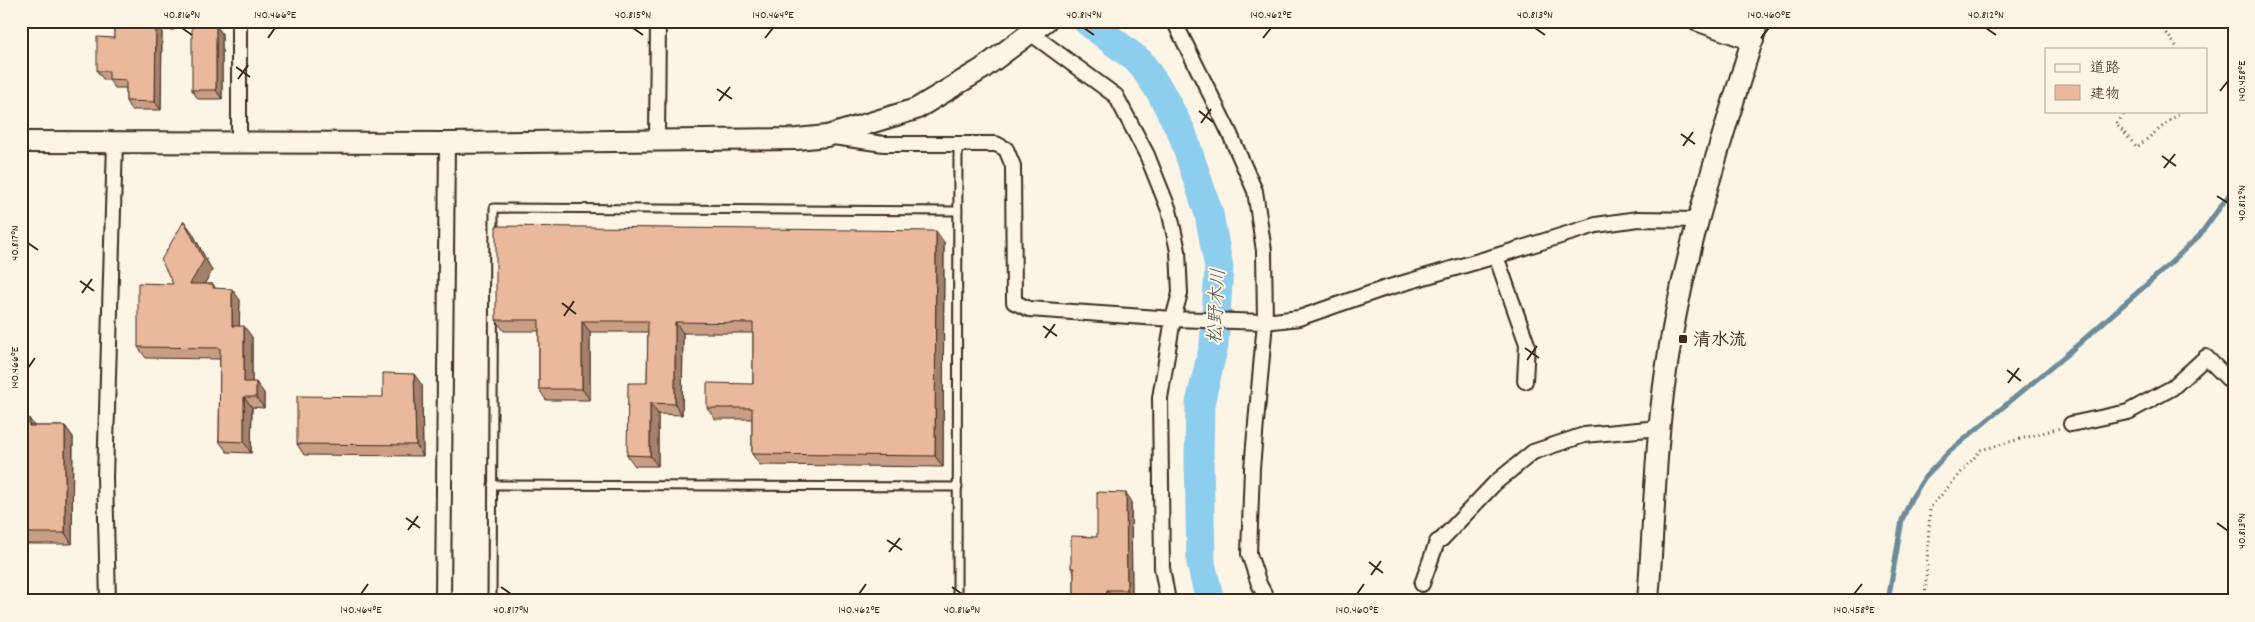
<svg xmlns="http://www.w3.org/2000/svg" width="2255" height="622" font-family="Dekko,'Klee One',sans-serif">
<rect width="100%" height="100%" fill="#fcf5e5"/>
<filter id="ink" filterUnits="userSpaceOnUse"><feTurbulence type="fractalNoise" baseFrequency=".02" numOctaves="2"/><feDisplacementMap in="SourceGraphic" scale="10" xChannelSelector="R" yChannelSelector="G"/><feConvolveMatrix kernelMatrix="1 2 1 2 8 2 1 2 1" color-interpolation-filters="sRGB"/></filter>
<g filter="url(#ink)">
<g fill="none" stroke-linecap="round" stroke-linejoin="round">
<path stroke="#6c8c9b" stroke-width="5" d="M1888,601L1902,520L1911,499L1925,477L1949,452L2066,355L2162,271L2199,236L2234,188"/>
<path stroke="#8dceee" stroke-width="29" d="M1087,21L1140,62L1160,91L1182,133L1209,214L1219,268L1214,345L1200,403L1199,457L1201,563L1210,601"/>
<defs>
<path id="lane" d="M492,485L958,487
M492,601L494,208L958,211
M957,601L958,144"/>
<path id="street" d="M1174,21L1229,132L1255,191L1264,251L1265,322L1252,468L1249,554L1259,584L1268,601
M1029,32L1116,96L1147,155L1169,210L1178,251L1180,293L1173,319L1160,398L1162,568L1168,601
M833,137L884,144H996L1006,149L1013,166L1014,302L1029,309L1173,319L1265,322L1299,318L1383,289L1496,256L1596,225L1638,219L1698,220
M657,140L658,21
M239,142V21
M1496,256L1527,344L1525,381
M2071,424L2128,412L2172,388L2206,357L2234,385
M1422,584L1437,542L1442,539L1495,483L1533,452L1584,435L1659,428
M108,601L105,477L115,143
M443,601L447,143"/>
<path id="secondary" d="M1699,21L1753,40
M21,142L447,143L797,139L827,136L916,109L982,69L1046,21
M1648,601C1654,524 1655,447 1666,371C1683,251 1723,137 1758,21"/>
</defs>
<use href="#lane" stroke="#3b2a1e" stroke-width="11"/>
<use href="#street" stroke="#3b2a1e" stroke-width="18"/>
<use href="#secondary" stroke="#3b2a1e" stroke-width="24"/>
<path stroke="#3b2a1e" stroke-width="3" stroke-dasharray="1 4" stroke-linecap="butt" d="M2158,21L2178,49
M2127,111L2116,124L2137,147L2182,111
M1925,601L1930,508L1981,450L2060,428"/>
<use href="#lane" stroke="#fcf5e5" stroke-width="7"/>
<use href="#street" stroke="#fcf5e5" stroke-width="14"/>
<use href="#secondary" stroke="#fcf5e5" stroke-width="20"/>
</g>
<path fill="#c99e85" stroke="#3b2a1e" d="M114,21H174V30H162L161,110H131L126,101V88H115L109,80L103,79L97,71L114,38Z
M216,25L222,34V99H198L192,90Z
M192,232L212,271L204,284H213L216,289L240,300L239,326L252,337V382L264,393V408L252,407L251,453L227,452L219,441L220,359L146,358L138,347L173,284Z
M944,242L943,467L760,465L752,454V419H715L707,408L753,384V333H683L682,415L658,414V466H635L627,455L647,383L648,332H590V400H546L539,389V331H504L496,320Z
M422,385L423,456L304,455L297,444L383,397Z
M21,418L34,426H65L73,437L72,544H21Z
M1131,500L1132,597H1112V601H1076L1074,598V572L1071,568L1097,537Z"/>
<path fill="#a4816c" stroke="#3b2a1e" d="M156,21L162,30L161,110L155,102Z
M168,21H174V30Z
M216,25L222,34V99L216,90Z
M184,221L192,232L212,271L198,295L190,284Z
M936,231L944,242L943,467L935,456Z
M232,289L240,300L239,337L232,326Z
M582,321L590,332V400L582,389Z
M675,322L683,333L682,415L675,404Z
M244,326L252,337V393L244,382Z
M414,374L422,385L423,456L416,445Z
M256,382L264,393V408L256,397Z
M244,397L252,407L251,453L244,442Z
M650,403L658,414V466L650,456Z
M29,418L36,429L29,426Z
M65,426L73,437L72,544L65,533Z
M1126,493L1131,500L1132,597L1127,590Z
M1107,590L1112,597V601H1110L1106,596Z"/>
<path fill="#eab89b" stroke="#3b2a1e" d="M114,21H156L155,102L126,101V80L109,79V71H97V37L114,38Z
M192,25H216V90H192Z
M184,221L204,260L190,284H213V288L232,289V326H244V382H256V397H244V442L219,441L220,348L138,347V283L173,284L161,260Z
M496,226L936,231L935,456L752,454V408H707V383L753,384V323L675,322V404L650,403V456L627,455L628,383H647L648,321H582V389H539V320H496Z
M383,373L414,374L416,445L297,444V396L383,397Z
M21,418H29V426H65V533H21Z
M1097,492L1126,493L1127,590H1107L1106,596L1074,598V568H1071V536L1097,537Z"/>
</g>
<path fill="none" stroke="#3b2a1e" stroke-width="2" d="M182,28L192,35M633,28L643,35M1084,28L1094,35M1535,28L1545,35M1986,28L1996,35M268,38L275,28M765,38L773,28M1263,38L1271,28M1761,38L1769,28M236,67L250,77M238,79L248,65M717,89L732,99M2220,91L2228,81M719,101L730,87M1199,111L1213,122M1201,123L1211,109M1681,134L1695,144M1683,146L1693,132M2162,156L2176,166M2164,168L2175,154M2217,196L2228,203M28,243L38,250M80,281L94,291M82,293L92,279M562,303L576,314M564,316L574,301M1043,326L1057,336M1045,338L1055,324M1525,348L1539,358M1527,360L1537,346M28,368L35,358M2007,370L2021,381M2008,383L2019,368M406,518L420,528M2217,523L2228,531M408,530L418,516M887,540L902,550M889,552L900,538M1369,562L1383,573M1371,575L1381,561M501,587L511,594M952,587L962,594M361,594L368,584M859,594L866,584M1357,594L1364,584M1854,594L1862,584"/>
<rect fill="#3b2a1e" stroke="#fcf5e5" stroke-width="2" x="1678" y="334" width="10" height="10" rx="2.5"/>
<g text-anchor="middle" stroke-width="4" stroke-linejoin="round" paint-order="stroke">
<g font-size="18" font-weight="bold" fill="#3b2a1e" stroke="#fcf5e5" text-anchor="start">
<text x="1693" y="345">清水流</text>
</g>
<g font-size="19" font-style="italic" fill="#505352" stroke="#fcf5e5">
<text transform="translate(1215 306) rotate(-87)" y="7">松野木川</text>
</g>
</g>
<rect width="2255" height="622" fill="none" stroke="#fcf5e5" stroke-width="55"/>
<rect x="2045" y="48" width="162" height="65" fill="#fcf5e5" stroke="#afa495"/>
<rect x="2055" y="64" width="25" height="8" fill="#fcf5e5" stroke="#afa495"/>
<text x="2090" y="72" font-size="15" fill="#3b2a1e">道路</text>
<rect x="2055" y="85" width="25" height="15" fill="#eab89b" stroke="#afa495"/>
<text x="2090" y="98" font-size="15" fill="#3b2a1e">建物</text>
<rect x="28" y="28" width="2200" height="566" fill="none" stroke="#3b2a1e" stroke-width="2"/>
<g font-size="12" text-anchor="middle" fill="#3b2a1e">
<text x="182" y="18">40.816°N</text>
<text x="275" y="18">140.466°E</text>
<text x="633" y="18">40.815°N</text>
<text x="773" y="18">140.464°E</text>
<text x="1084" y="18">40.814°N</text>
<text x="1271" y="18">140.462°E</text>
<text x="1535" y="18">40.813°N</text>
<text x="1769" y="18">140.460°E</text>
<text x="1986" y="18">40.812°N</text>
<text transform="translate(2241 81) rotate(-90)" y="4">140.458°E</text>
<text transform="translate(2241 203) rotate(-90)" y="4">40.812°N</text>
<text transform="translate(14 243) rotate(-90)" y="4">40.817°N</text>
<text transform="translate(14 368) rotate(-90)" y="4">140.466°E</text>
<text transform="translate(2241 531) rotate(-90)" y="4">40.813°N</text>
<text x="361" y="613">140.464°E</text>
<text x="511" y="613">40.817°N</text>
<text x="859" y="613">140.462°E</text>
<text x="962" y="613">40.816°N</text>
<text x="1357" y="613">140.460°E</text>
<text x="1854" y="613">140.458°E</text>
</g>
</svg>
